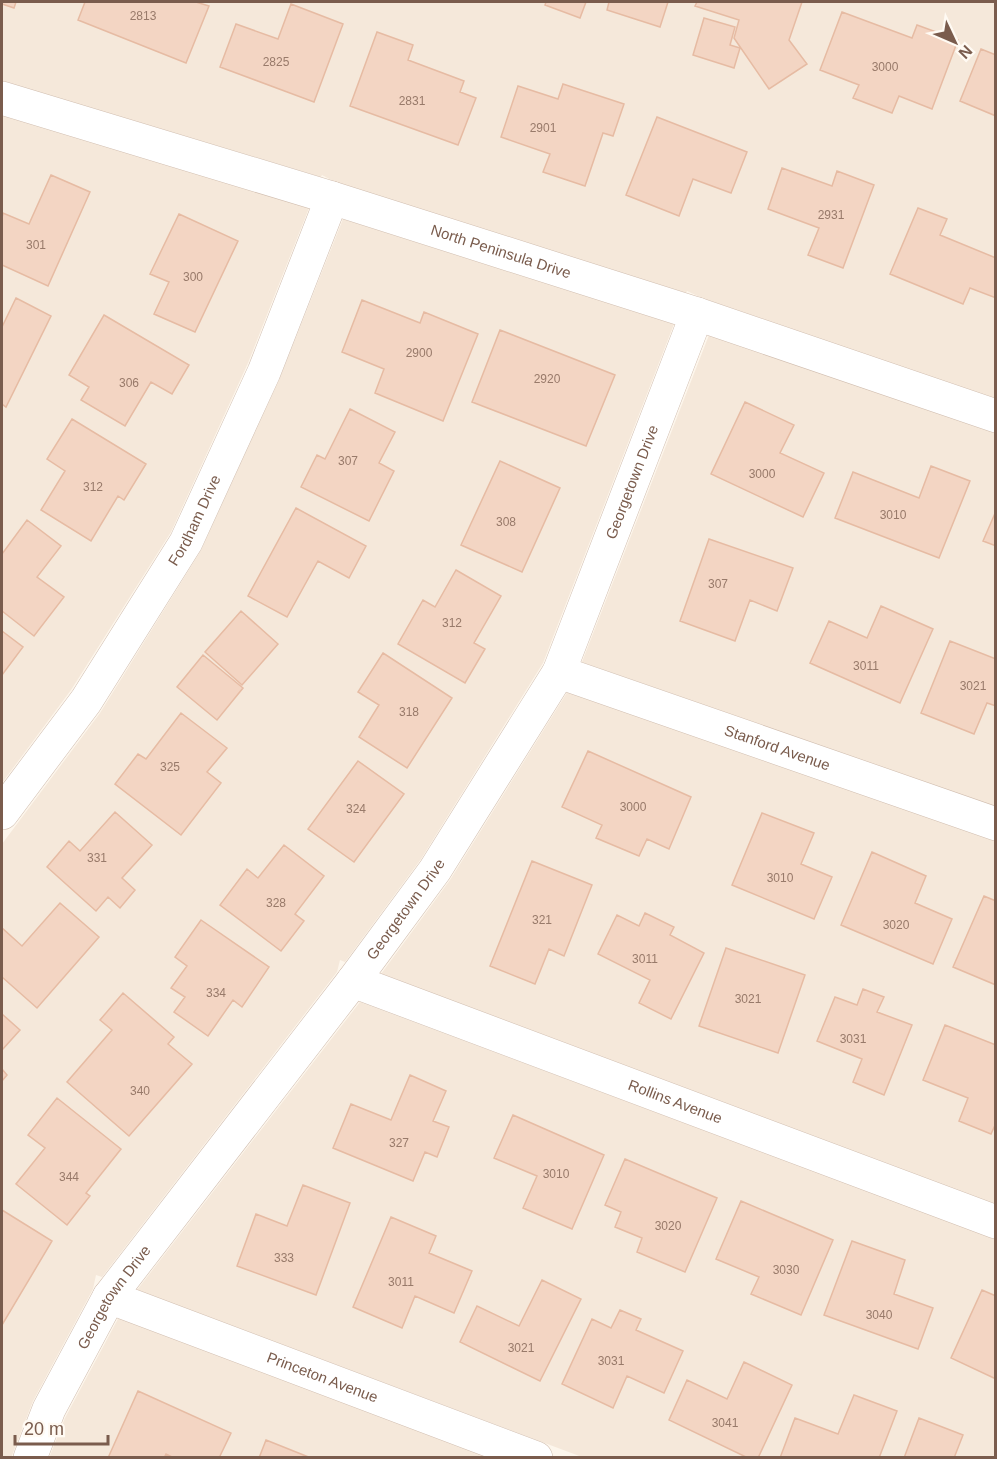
<svg xmlns="http://www.w3.org/2000/svg" width="997" height="1459" font-family="Arial,sans-serif">
<rect width="100%" height="100%" fill="#fdf6ec"/>
<path fill="#f5e8da" d="M2,2H995V399L702,298L687,291L686,293L337,183L322,175L321,177L2,81Z
M2,115L309,208L248,363L171,532L71,690L2,783Z
M343,219L674,324L543,663L421,859L345,962L340,960L337,972L102,1277L96,1275L93,1289L33,1401L11,1458L2,1457V844L100,713L200,552L279,380Z
M709,335L995,433V807L582,662Z
M568,691L995,841V1204L381,974L450,880Z
M360,1002L995,1239V1457H582L137,1290Z
M119,1317L490,1458H49L65,1418Z"/>
<path fill="#f3d5c3" stroke="#e6bba3" stroke-width="1.5" d="M2,2H16L14,8L2,4Z
M85,2H196L209,6L186,63L78,20Z
M546,2H586L580,18L545,5Z
M609,2H668L660,27L607,10Z
M697,2H802L789,40L807,64L769,89L734,38L739,20L695,6Z
M291,4L343,24L314,102L220,67L236,24L278,39Z
M842,12L912,38L917,25L958,40L932,109L899,96L892,113L853,98L859,85L820,70Z
M704,18L735,27L730,45L740,48L734,68L693,55Z
M377,32L413,45L408,60L464,81L460,92L476,98L458,145L350,106Z
M981,49L996,55V116L960,101Z
M563,84L624,104L613,136L603,133L585,186L543,172L550,154L501,137L518,86L558,99Z
M657,117L747,152L731,193L693,179L679,216L626,195Z
M782,168L832,186L837,171L874,185L843,268L808,255L819,228L768,209Z
M51,175L90,192L48,286L2,265V218L3,213L29,224Z
M918,208L947,219L940,235L996,258V298L970,288L963,304L890,274Z
M179,214L238,241L195,332L154,314L169,282L150,274Z
M16,298L51,316L6,407L2,404V327Z
M362,300L420,323L424,312L478,334L443,421L375,393L384,369L342,352Z
M104,315L189,365L172,394L151,382L125,426L81,400L89,387L69,375Z
M500,330L615,375L586,446L472,402Z
M745,402L794,425L780,453L824,473L803,517L711,474Z
M350,409L395,432L379,463L394,471L369,521L301,487L317,455L325,459Z
M72,419L146,464L124,500L118,496L91,541L41,510L65,471L47,459Z
M500,461L560,488L522,572L461,545Z
M931,466L970,481L939,558L835,518L853,472L919,498Z
M296,508L366,546L349,578L318,561L287,617L248,596Z
M996,511V546L983,541Z
M27,520L61,546L37,577L64,597L34,636L2,611V554Z
M709,539L793,568L777,611L750,600L735,641L680,621Z
M456,570L501,596L474,643L485,649L465,683L398,644L423,600L435,607Z
M881,606L933,629L900,703L810,663L829,621L867,638Z
M241,611L278,644L242,685L205,652Z
M2,631L23,647L2,675Z
M950,641L996,659V706L987,703L974,734L921,713Z
M383,653L452,698L407,768L359,737L379,705L358,692Z
M203,655L243,688L217,720L177,687Z
M181,713L227,748L207,772L221,783L181,835L115,784L138,754L146,759Z
M588,751L691,797L669,849L647,839L639,856L596,838L602,825L562,807Z
M358,761L404,794L354,862L308,829Z
M115,812L152,845L122,878L135,890L120,908L108,897L96,911L47,867L69,841L80,851Z
M762,813L814,833L801,864L832,877L814,919L732,885Z
M284,845L324,876L295,914L304,921L281,951L220,905L247,869L258,878Z
M872,852L926,876L915,903L952,919L933,964L841,925Z
M532,861L592,885L564,956L549,949L535,984L490,966Z
M984,896L996,901V985L953,967Z
M60,903L99,937L37,1008L2,977V928L22,946Z
M645,913L674,927L670,935L704,953L671,1019L639,1003L650,980L598,954L617,915L639,926Z
M201,920L269,967L242,1007L233,1000L208,1036L174,1012L185,997L171,988L187,966L175,957Z
M726,948L805,975L778,1053L699,1026Z
M863,989L884,997L877,1012L912,1025L884,1095L853,1082L862,1059L817,1041L835,997L857,1005Z
M123,993L174,1037L168,1044L192,1064L129,1136L67,1082L112,1030L100,1020Z
M2,1014L20,1030L2,1050Z
M945,1025L996,1045V1123L991,1134L959,1121L968,1098L923,1080Z
M2,1069L7,1075L2,1081Z
M410,1075L446,1091L433,1121L449,1127L437,1157L425,1152L413,1181L333,1148L351,1104L391,1120Z
M57,1098L121,1149L86,1193L90,1196L67,1225L16,1184L45,1148L28,1135Z
M513,1115L604,1155L572,1229L523,1208L537,1176L494,1158Z
M625,1159L717,1198L685,1272L637,1252L642,1238L615,1227L621,1212L605,1205Z
M303,1185L350,1203L316,1295L237,1266L256,1214L287,1226Z
M741,1201L833,1240L801,1315L751,1294L759,1277L716,1259Z
M2,1210L52,1241L2,1325Z
M391,1217L436,1236L429,1253L472,1271L454,1313L415,1296L402,1328L353,1307Z
M852,1241L905,1260L894,1294L933,1308L918,1349L824,1315Z
M542,1280L581,1299L540,1381L460,1342L477,1306L519,1326Z
M982,1290L996,1296V1379L951,1358Z
M620,1310L641,1319L636,1330L683,1351L664,1393L627,1376L613,1408L562,1384L592,1319L611,1328Z
M744,1362L792,1385L758,1458H748L669,1420L687,1380L727,1399Z
M138,1391L231,1433L219,1458H174L166,1454L164,1458H108Z
M854,1395L897,1411L879,1458H780L795,1418L838,1434Z
M919,1418L963,1435L954,1458H904Z
M266,1440L311,1458H259Z"/>
<g fill="none" stroke-linecap="round" stroke-linejoin="round">
<defs>
<g id="street">
<path id="s1" d="M2,98L332,198L697,314L996,416"/>
<path id="s2" d="M559,672L996,824"/>
<path id="s3" d="M2,813L86,701L186,542L264,372L332,198"/>
<path id="s4" d="M353,981L996,1222"/>
<path id="s5" d="M109,1297L536,1458"/>
<path id="s6" d="M30,1458L49,1409L109,1297L353,981L435,870L559,672L697,314"/>
</g>
</defs>
<use href="#street" stroke="#d1beb0" stroke-width="34"/>
<use href="#street" stroke="#fff" stroke-width="33"/>
</g>
<g text-anchor="middle" stroke-width="5" stroke-linejoin="round" paint-order="stroke">
<g font-size="12" fill="#987a6a">
<text x="143" y="20">2813</text>
<text x="276" y="66">2825</text>
<text x="885" y="71">3000</text>
<text x="412" y="105">2831</text>
<text x="543" y="132">2901</text>
<text x="831" y="219">2931</text>
<text x="36" y="249">301</text>
<text x="193" y="281">300</text>
<text x="419" y="357">2900</text>
<text x="547" y="383">2920</text>
<text x="129" y="387">306</text>
<text x="348" y="465">307</text>
<text x="762" y="478">3000</text>
<text x="93" y="491">312</text>
<text x="893" y="519">3010</text>
<text x="506" y="526">308</text>
<text x="718" y="588">307</text>
<text x="452" y="627">312</text>
<text x="866" y="670">3011</text>
<text x="973" y="690">3021</text>
<text x="409" y="716">318</text>
<text x="170" y="771">325</text>
<text x="633" y="811">3000</text>
<text x="356" y="813">324</text>
<text x="97" y="862">331</text>
<text x="780" y="882">3010</text>
<text x="276" y="907">328</text>
<text x="542" y="924">321</text>
<text x="896" y="929">3020</text>
<text x="645" y="963">3011</text>
<text x="216" y="997">334</text>
<text x="748" y="1003">3021</text>
<text x="853" y="1043">3031</text>
<text x="140" y="1095">340</text>
<text x="399" y="1147">327</text>
<text x="556" y="1178">3010</text>
<text x="69" y="1181">344</text>
<text x="668" y="1230">3020</text>
<text x="284" y="1262">333</text>
<text x="786" y="1274">3030</text>
<text x="401" y="1286">3011</text>
<text x="879" y="1319">3040</text>
<text x="521" y="1352">3021</text>
<text x="611" y="1365">3031</text>
<text x="725" y="1427">3041</text>
</g>
<g font-size="15" fill="#7a5c4d" stroke="#fffaf3">
<text dy="5" stroke="none"><textPath href="#s1" startOffset="522">North Peninsula Drive</textPath></text>
<text dy="5" stroke="none"><textPath href="#s6" startOffset="1154">Georgetown Drive</textPath></text>
<text dy="5" stroke="none"><textPath href="#s3" startOffset="351">Fordham Drive</textPath></text>
<text dy="5" stroke="none"><textPath href="#s2" startOffset="231">Stanford Avenue</textPath></text>
<text dy="5" stroke="none"><textPath href="#s6" startOffset="668">Georgetown Drive</textPath></text>
<text dy="5" stroke="none"><textPath href="#s4" startOffset="344">Rollins Avenue</textPath></text>
<text dy="5" stroke="none"><textPath href="#s6" startOffset="182">Georgetown Drive</textPath></text>
<text dy="5" stroke="none"><textPath href="#s5" startOffset="228">Princeton Avenue</textPath></text>
</g>
</g>
<rect width="997" height="1459" fill="none" stroke="#7a5c4d" stroke-width="6"/>
<g transform="translate(955 42) rotate(134)" stroke="#fffaf3" stroke-width="4.5" paint-order="stroke">
<path d="M0-4.5L10 22L0 15L-10 22Z" fill="#7a5c4d"/>
<text y="-9" font-size="16" font-weight="bold" text-anchor="middle" fill="#7a5c4d">N</text>
</g>
<path d="M15 1435v9h93v-9" fill="none" stroke="#7a5c4d" stroke-width="3"/>
<text x="24" y="1435" font-size="18" fill="#7a5c4d" stroke="#fffaf3" stroke-width="4.5" paint-order="stroke">20 m</text>
</svg>
